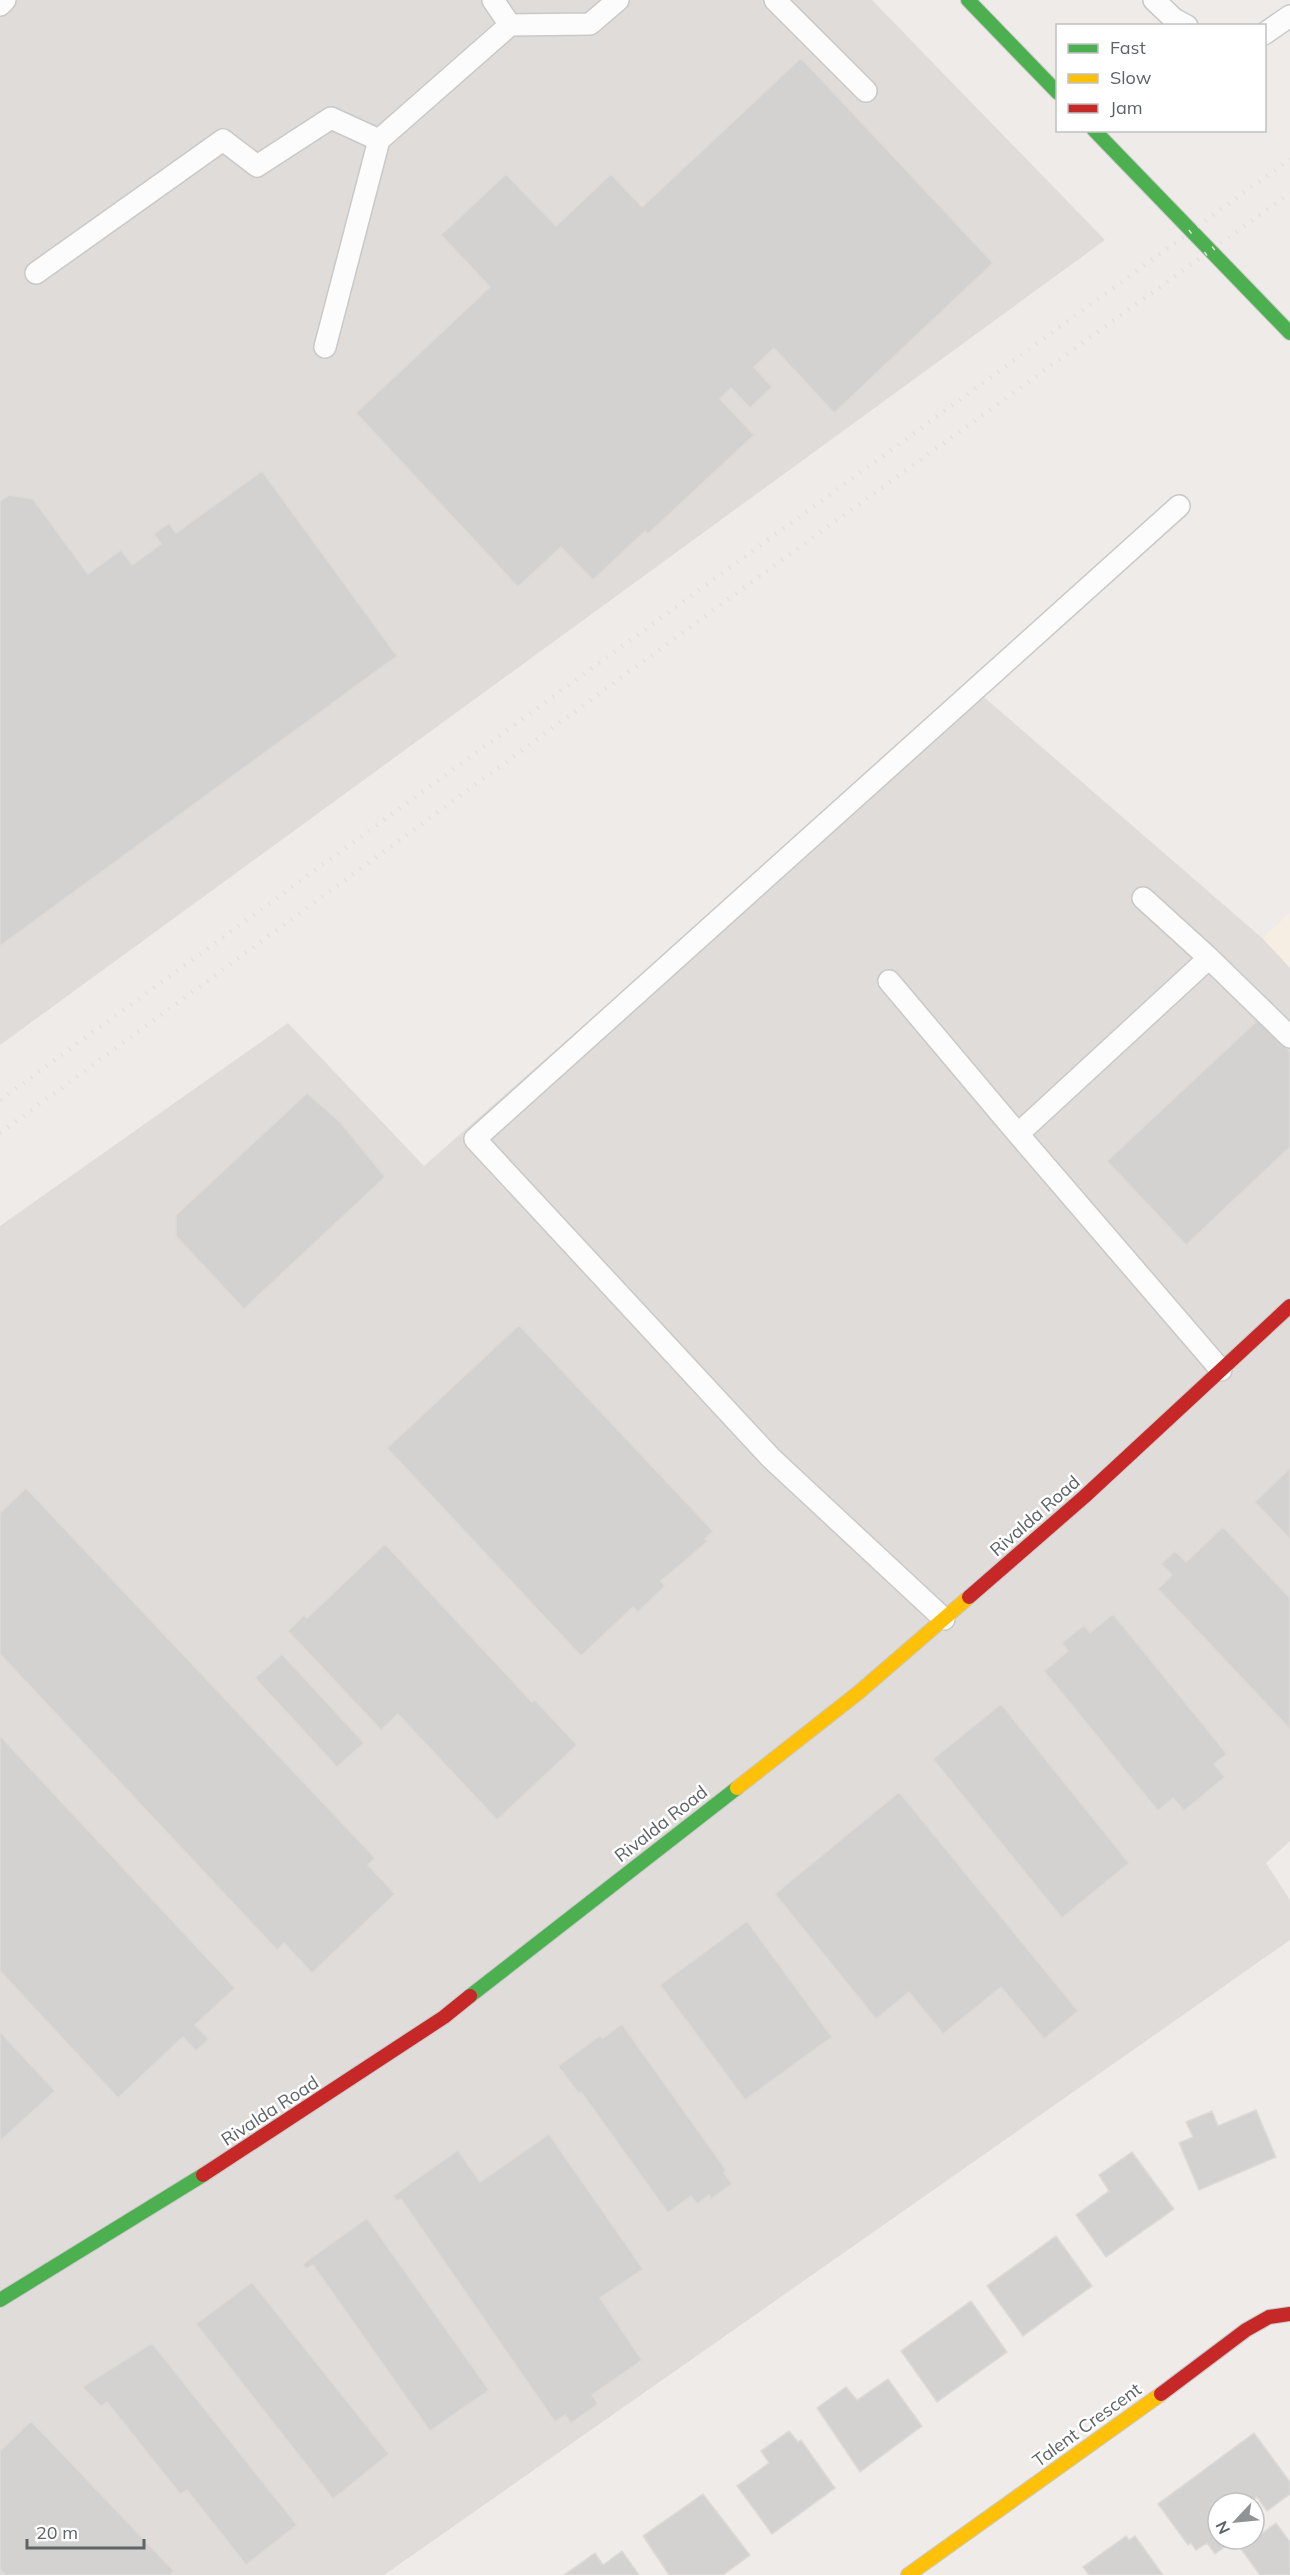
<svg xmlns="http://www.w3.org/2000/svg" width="1290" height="2575" font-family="Mulish,sans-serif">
<rect width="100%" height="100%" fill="#eeebe8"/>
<path fill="#f6eee2" d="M1290,913V968L1262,938Z"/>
<path fill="#dfdcd9" d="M0,0H872L1105,240L0,1045Z
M970,685L1262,938L1290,968V1841L1266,1863L1290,1900V1940L384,2575H0V1226L288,1023L424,1166Z"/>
<path fill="#d4d2d1" stroke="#dddad7" stroke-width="1.5" d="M801,58L993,263L834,413L774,348L754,367L772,387L750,408L731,388L720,399L754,435L648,534L645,531L593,580L561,547L518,587L356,413L490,287L441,235L506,174L556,226L611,174L642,207Z
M262,471L397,656L0,946V501L9,495L33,499L88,574L121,550L132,565L161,544L154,534L169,523L176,533Z
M1259,1019L1290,1052V1147L1186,1245L1107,1161Z
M307,1093L340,1122L385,1177L244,1309L176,1236V1215Z
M519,1325L713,1531L705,1539L708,1541L661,1581L665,1586L638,1612L633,1607L581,1656L387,1448Z
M1290,1468V1539L1255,1502Z
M26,1488L375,1858L368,1865L395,1894L312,1973L284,1943L277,1950L0,1654V1513Z
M1223,1527L1290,1598V1729L1158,1589L1172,1575L1161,1564L1175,1551L1186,1562Z
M385,1544L532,1702L534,1699L577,1745L497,1820L398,1714L381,1730L288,1631L304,1615L307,1618Z
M1113,1614L1227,1754L1214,1764L1225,1777L1184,1811L1173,1798L1158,1811L1044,1671L1068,1651L1062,1643L1084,1625L1090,1633Z
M282,1654L364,1743L337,1767L255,1678Z
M1001,1704L1129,1863L1062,1918L933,1759Z
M0,1736L235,1988L195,2025L209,2039L196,2051L183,2037L118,2098L0,1971Z
M899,1792L1078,2011L1044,2039L1001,1987L943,2034L909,1992L876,2019L775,1894Z
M747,1921L832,2037L745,2100L660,1985Z
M622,2024L726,2170L724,2173L732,2184L711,2199L709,2195L697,2204L691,2196L668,2213L581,2092L579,2094L558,2066L601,2035L603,2038Z
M0,2032L55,2091L0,2141Z
M1256,2110L1276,2157L1199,2190L1179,2143L1193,2137L1186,2122L1212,2111L1218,2126Z
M549,2134L643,2269L600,2298L642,2360L592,2395L598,2404L571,2423L565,2415L555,2422L401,2199L397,2201L393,2196L458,2150L480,2182Z
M1132,2152L1174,2209L1106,2257L1076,2215L1109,2191L1099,2175Z
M367,2218L489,2390L430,2431L313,2265L306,2269L303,2264Z
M1056,2236L1092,2286L1023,2336L987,2286Z
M252,2282L389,2454L333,2499L196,2324Z
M971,2301L1007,2352L937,2402L901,2351Z
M152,2343L297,2525L246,2565L187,2490L180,2494L107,2402L101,2406L82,2387Z
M888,2379L922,2426L860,2472L817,2408L846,2387L857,2400Z
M31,2421L174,2571L170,2575H5L0,2569V2451Z
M789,2431L798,2442L801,2440L835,2488L772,2534L737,2486L769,2463L761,2451Z
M1254,2433L1290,2482V2494L1267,2511L1257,2497L1248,2503H1218V2539H1228L1230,2543L1215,2554L1207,2543L1196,2550L1191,2543L1188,2545L1158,2504Z
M703,2494L750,2555L723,2575H669L643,2536Z
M1276,2523L1290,2542V2575H1260L1241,2549Z
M1126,2536L1129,2540L1135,2536L1163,2575H1089L1083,2567Z
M622,2551L639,2575H564L595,2553L603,2565Z"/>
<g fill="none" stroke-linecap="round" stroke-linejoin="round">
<defs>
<path id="lane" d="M775,0L866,91
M1154,0L1174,19L1187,26
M0,5L5,0
M510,25L590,24L618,0
M1264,34L1290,16
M36,273L223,140L257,166L331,118L379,140
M325,347L379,140L510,25L493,0
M1143,898L1209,958
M889,981L1018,1134L1209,958L1290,1037
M1018,1134L1221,1370
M944,1619L771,1458L475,1139L1179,506"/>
<path id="fast" d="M968,0L1058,93
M1094,130L1290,333
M470,1996L737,1788
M0,2300L203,2175"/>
<path id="slow" d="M737,1788L858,1693L969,1597
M908,2575L1161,2394"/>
<path id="jam" d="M969,1597L1084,1497L1290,1306
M203,2175L444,2017L470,1996
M1161,2394L1246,2330L1269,2317L1290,2314"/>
</defs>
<use href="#lane" stroke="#c9c9c9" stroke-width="24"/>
<use href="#fast" stroke="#c9c9c9" stroke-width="16"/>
<use href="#slow" stroke="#c9c9c9" stroke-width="16"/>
<use href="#jam" stroke="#c9c9c9" stroke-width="16"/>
<use href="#lane" stroke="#fcfcfc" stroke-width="21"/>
<use href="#fast" stroke="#4caf50" stroke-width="14"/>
<use href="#slow" stroke="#ffc107" stroke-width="14"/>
<use href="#jam" stroke="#c62828" stroke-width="14"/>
<path stroke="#e3e2e3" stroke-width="4.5" stroke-dasharray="1.5 8" stroke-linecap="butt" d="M0,1100L1290,159
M0,1133L790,554L1290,193"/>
</g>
<g text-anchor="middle" stroke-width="5" stroke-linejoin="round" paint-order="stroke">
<g font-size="18" fill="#5e6366" stroke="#fff">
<text transform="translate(1035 1516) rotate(-41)" y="6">Rivalda Road</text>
<text transform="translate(661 1824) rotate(-38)" y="6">Rivalda Road</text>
<text transform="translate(270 2111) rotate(-33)" y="6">Rivalda Road</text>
<text transform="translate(1087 2425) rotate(-36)" y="6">Talent Crescent</text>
</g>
</g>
<rect x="1056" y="24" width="210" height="108" fill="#ffffff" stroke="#bfc1c2" stroke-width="1.5"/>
<rect x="1068" y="44" width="30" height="9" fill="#4caf50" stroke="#bfc1c2" stroke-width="1.5"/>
<text x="1110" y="54" font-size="18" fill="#5e6366">Fast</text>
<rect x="1068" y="74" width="30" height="9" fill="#ffc107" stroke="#bfc1c2" stroke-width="1.5"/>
<text x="1110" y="84" font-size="18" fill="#5e6366">Slow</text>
<rect x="1068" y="104" width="30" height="9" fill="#c62828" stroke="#bfc1c2" stroke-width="1.5"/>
<text x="1110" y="114" font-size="18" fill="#5e6366">Jam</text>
<g transform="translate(1236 2521) rotate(244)"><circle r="28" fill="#ffffff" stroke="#bfc1c2" stroke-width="1.5"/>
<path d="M0-4.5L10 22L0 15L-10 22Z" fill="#909394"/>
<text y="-9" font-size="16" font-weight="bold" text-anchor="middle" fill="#5e6366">N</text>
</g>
<path d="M27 2539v9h117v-9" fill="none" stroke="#5e6366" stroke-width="3"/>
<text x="36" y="2539" font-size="18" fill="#5e6366" stroke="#ffffff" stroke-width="4.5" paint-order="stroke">20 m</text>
</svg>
